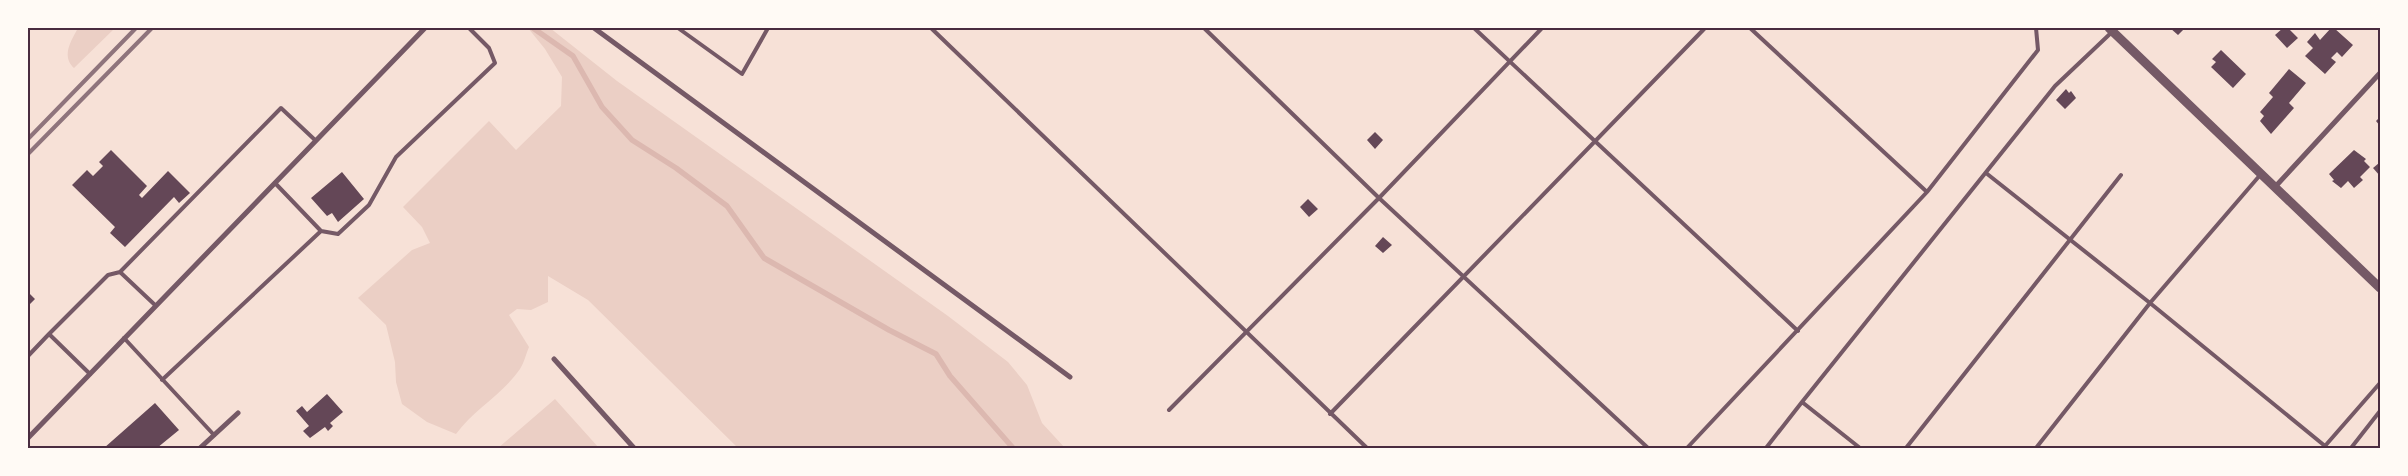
<svg xmlns="http://www.w3.org/2000/svg" width="2408" height="476" font-family="'Noto Serif',serif">
<rect width="100%" height="100%" fill="#f7e1d7"/>
<path fill="#ebcfc5" d="M78,28H115L74,68C61,56 71,41 78,28Z
M528,28H550L617,81L948,316L1008,362L1027,385L1042,423L1065,448H738L588,300L548,276V302L531,310L517,309L509,315L529,347C526,354 524,363 520,369C502,395 474,409 456,434L427,422L402,404L396,382L395,362L386,325L358,298L412,250L430,243L422,227L403,207L489,121L516,150L561,106L562,77L545,49Z
M555,399L599,448H498Z"/>
<g fill="none" stroke-linecap="round" stroke-linejoin="round">
<path stroke="#dcb8b0" stroke-width="5.5" d="M533,28L573,56L602,107L632,140L676,168L727,206L764,258L889,330L936,354L950,376L1013,448"/>
</g>
<path fill="#644757" d="M2170,28H2185L2178,35Z
M2283,28H2288L2298,38L2287,48L2275,35Z
M2331,28H2334L2353,45L2342,57L2337,52L2331,58L2336,62L2325,74L2305,56L2313,48L2307,42L2315,33L2320,40Z
M2221,50L2246,74L2233,88L2211,67L2216,62L2212,59Z
M2289,69L2306,83L2289,103L2294,108L2271,134L2260,121L2264,116L2260,112L2273,97L2269,93Z
M2066,89L2069,93L2071,91L2076,98L2065,109L2056,100Z
M2380,117V126L2376,121Z
M1375,132L1383,140L1375,149L1367,140Z
M111,150L147,186L139,195L142,198L168,171L190,193L179,203L174,197L125,247L110,233L115,227L72,185L87,170L93,176L103,166L99,162Z
M2354,150L2366,159L2364,161L2370,167L2360,177L2363,180L2354,188L2348,181L2341,188L2332,181L2334,180L2329,174Z
M2379,163L2380,164V176L2373,168Z
M342,172L364,199L338,222L332,213L327,216L311,198Z
M1308,199L1318,209L1309,217L1300,207Z
M1383,237L1392,245L1383,253L1375,246Z
M28,292L35,299L28,306Z
M327,394L343,412L330,423L333,426L328,431L325,427L310,438L303,431L309,426L296,411L302,406L307,412Z
M155,403L179,430L157,448H104Z"/>
<g fill="none" stroke-linecap="round" stroke-linejoin="round">
<path stroke="#755966" stroke-width="4" d="M678,28L742,74L768,28
M931,28L1367,448
M1204,28L1379,198L1648,448
M1474,28L1798,331
M1750,28L1927,192
M1986,173L2150,303L2036,448
M2261,174L2150,303L2325,446L2380,383
M275,183L321,231L338,234L369,205L396,157L495,63L489,48L469,28
M120,272L281,108L315,140
M124,338L214,435
M28,356L49,334
M90,374L49,334L108,275L120,272L155,305
M162,380L321,231
M1169,410L1379,198L1542,28
M1330,414L1705,28
M1687,448L1927,192L2038,50L2036,28
M1766,448L1802,402
M1860,448L1802,402L2055,86L2112,32
M1906,448L2121,175
M2351,448L2380,411"/>
<path stroke="#755966" stroke-width="5" d="M594,28L1070,377
M2275,187L2380,73
M554,359L634,448
M28,438L425,28
M200,448L238,413"/>
<path stroke="#755966" stroke-width="9" d="M2109,28L2380,288"/>
<path stroke="#8f747c" stroke-width="4" d="M28,139L136,28
M28,154L152,28"/>
</g>
<rect width="2408" height="476" fill="none" stroke="#fffaf5" stroke-width="58"/>
<rect x="29" y="29" width="2350" height="418" fill="none" stroke="#4a2c40" stroke-width="2"/>
</svg>
